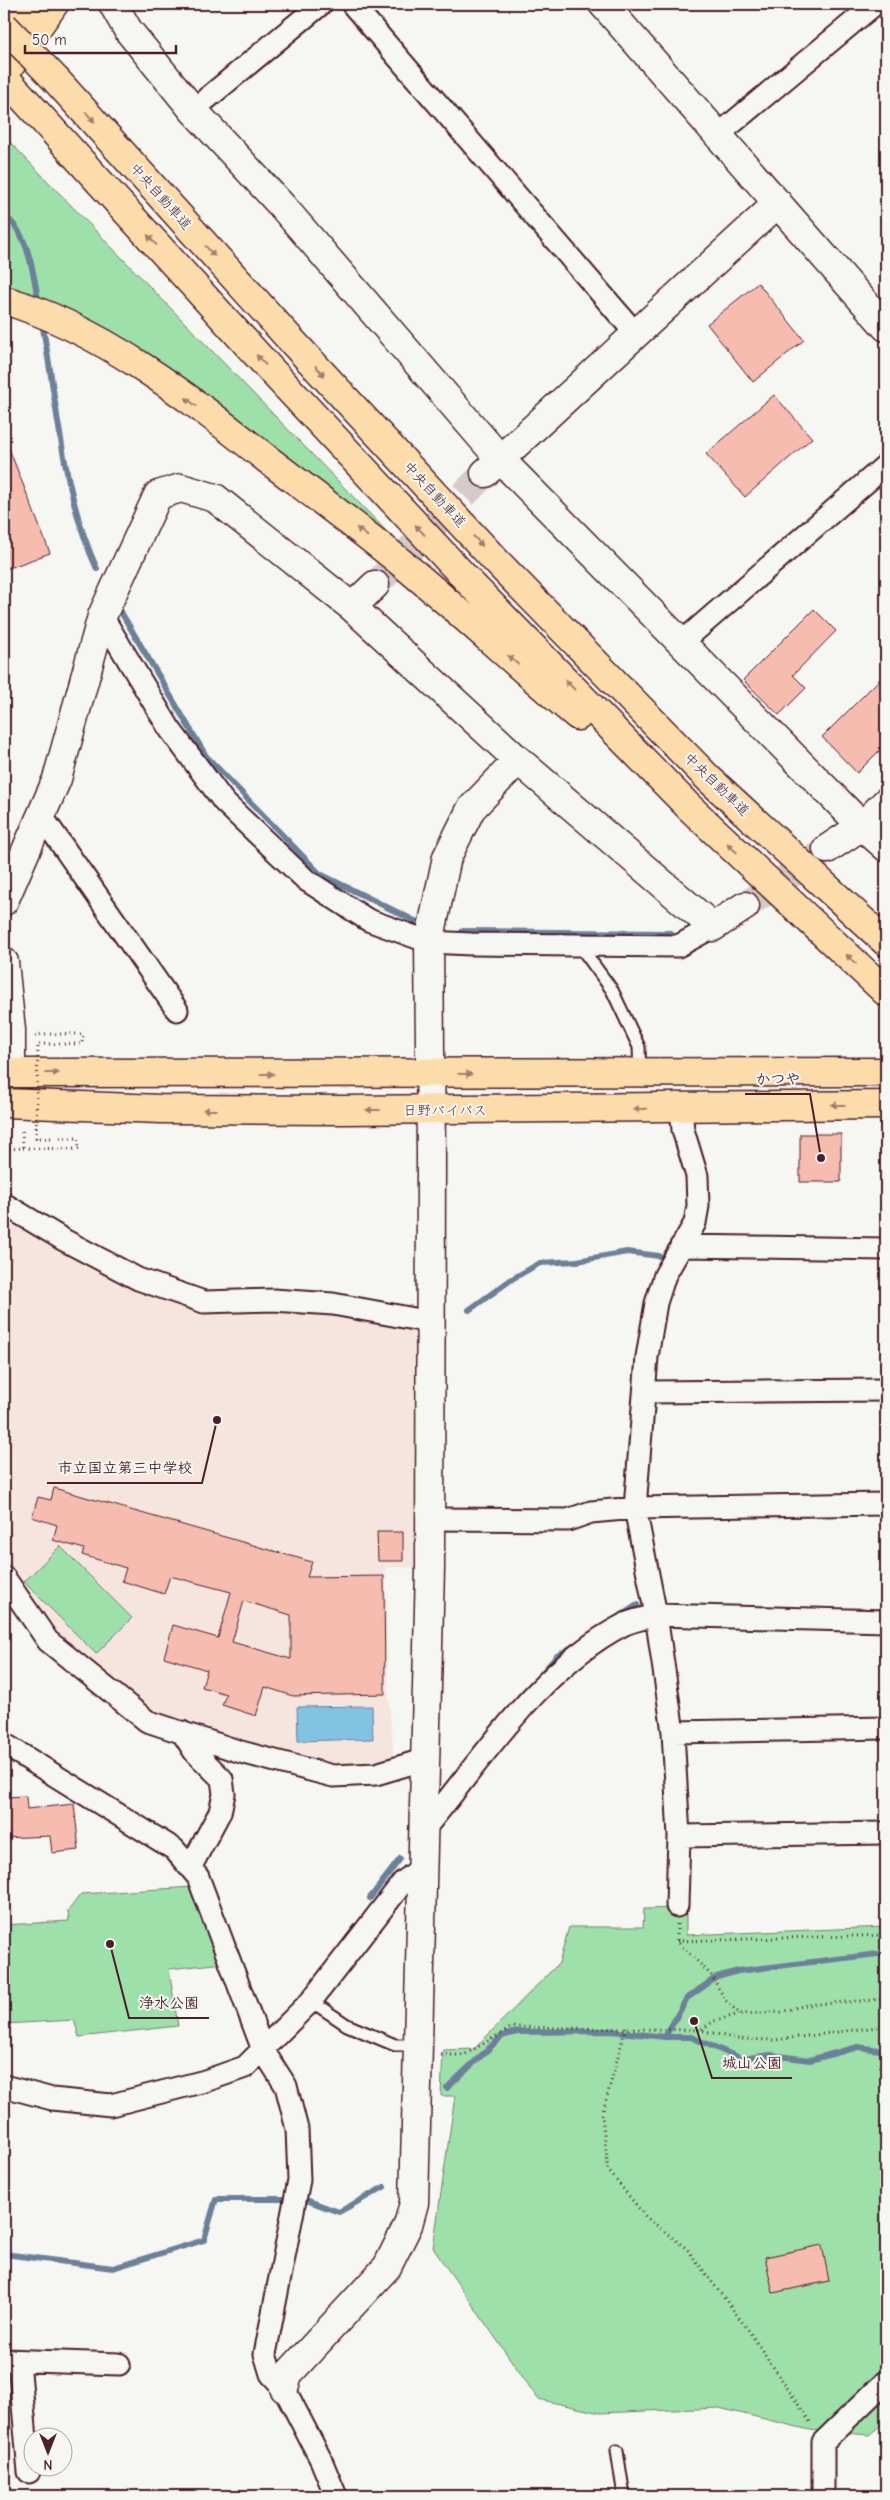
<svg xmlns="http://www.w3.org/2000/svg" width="890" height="2500" font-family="'Comic Neue','Klee One',sans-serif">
<rect width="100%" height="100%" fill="#f6f6f2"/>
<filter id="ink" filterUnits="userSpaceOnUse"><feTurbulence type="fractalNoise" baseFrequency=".02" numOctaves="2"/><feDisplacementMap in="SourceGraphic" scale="10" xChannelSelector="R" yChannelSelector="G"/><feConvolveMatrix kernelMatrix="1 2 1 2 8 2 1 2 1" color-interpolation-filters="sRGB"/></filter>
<g filter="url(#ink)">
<path fill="#f6e5de" d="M4,1204L204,1302L431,1322L430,1568L386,1567L388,1690L395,1770L333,1776L147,1721L48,1641L4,1577Z"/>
<path fill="#9ee0aa" stroke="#74806a" d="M4,136L394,539L389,542L4,288Z
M60,1546L132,1618L96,1654L24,1582Z
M193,1887L223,1963L169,1969L178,2026L79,2037L74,2020L4,2024V1925L69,1921L68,1911L81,1894Z
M686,1908V1935L886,1927V2421L869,2435L810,2430L719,2408L600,2413L538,2399L433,2248L455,2096H441L443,2050L474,2049L559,1963L569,1927H643L644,1909Z"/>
<path fill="#82c2e3" stroke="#6c8199" d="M372,1706L373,1739L298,1741L297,1707Z"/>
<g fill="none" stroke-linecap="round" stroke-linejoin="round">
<path stroke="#6c8199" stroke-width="6" d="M4,216C29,231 34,278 39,305
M42,323C58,406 62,492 97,569
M118,607L206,756L320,874L419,923
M462,931L671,933
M469,1310L512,1279L540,1263L577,1261L627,1252L659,1256
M621,1616L637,1605
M544,1671L557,1656L575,1645
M370,1898L400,1859
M665,2037L687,1998L717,1977L738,1971L886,1953
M447,2088L502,2036L517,2032L611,2031L665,2037H691L742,2059L771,2055L810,2060L858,2047L886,2051
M306,2200L339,2212L384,2187
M4,2254L113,2268L204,2240L216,2199H285"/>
</g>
<path fill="#f6bcaf" stroke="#4a1f2b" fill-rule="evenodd" d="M758,283L804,340L753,382L707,324Z
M774,395L812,438L745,497L706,454Z
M4,436L50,553L4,570Z
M814,609L836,631L793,675L806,688L779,715L743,680Z
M886,673V744L857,773L822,737Z
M800,1134H841V1182H800Z
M54,1488L312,1562L307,1577L384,1576L385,1694L293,1696L265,1687L256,1716L222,1705L226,1694L202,1687L207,1670L164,1657L173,1625L218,1638L231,1592L170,1576L164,1594L122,1581L126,1568L82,1555L84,1549L53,1540L57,1525L32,1517L38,1497L51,1500ZM244,1601L291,1615V1659L232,1642Z
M377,1532H403V1561H378Z
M26,1796L27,1809L74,1804L79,1850L52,1853L50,1836L4,1838V1797Z
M822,2245L829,2281L773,2293L765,2257Z"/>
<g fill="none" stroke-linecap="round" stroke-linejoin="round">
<path stroke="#d4cbca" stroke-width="28" stroke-dasharray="28 14" stroke-linecap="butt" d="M375,585L485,473
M745,906L822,853"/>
<defs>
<path id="lane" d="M580,946L612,990L639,1047L640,1073
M311,2001L347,2025L395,2045H419
M617,2451L624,2496
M883,2496H886"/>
<path id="street" d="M352,4L636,334
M193,110L321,4
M718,135L875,4
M102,616L169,728L224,802L306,880L368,920L429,942L471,944L678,946L713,927
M681,643L886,465
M41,815L177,1010
M4,1204L64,1240L138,1279L204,1302L273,1300L333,1304L431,1322
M681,1246L886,1249
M646,1392L886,1390
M430,1519L568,1520L591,1512L635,1508L886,1504
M4,1577L48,1641L147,1721L241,1752L333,1776L376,1774L426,1759
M182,1732L194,1751L222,1779L224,1794L220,1812L190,1868
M673,1732L886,1728
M4,1744L174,1849L198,1877L263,2050L286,2086L297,2129L299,2180L265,2354L271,2374L284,2388L321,2460L336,2496
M425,1828C484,1757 540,1668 623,1625C633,1620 646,1618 656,1615L635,1508L647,1357L656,1303L665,1275L695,1223L698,1206L697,1176L683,1130L681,1108
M679,1836L886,1833
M677,1906L679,1836L673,1732L656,1615L886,1621
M4,2086L52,2099L111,2105L205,2081L245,2067L311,2001L403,1882L423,1867
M4,2360L119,2364
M19,2361L29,2472
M823,2496V2442L886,2381"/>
<path id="secondary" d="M113,4L128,30L193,110L283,207L500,459L862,826L886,847
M603,4L886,327
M485,473L778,203
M352,607L375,585
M827,849L862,826L886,802
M4,901L57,779L102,616L158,495L181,488L215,498L352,607L518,760L713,927L745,906
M4,962L11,1030V1073
M284,2388L288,2374L387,2267L408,2225L414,2203L430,1568L431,1155L429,942L447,857L471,809L518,760"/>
<path id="highway" d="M4,44L30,4
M4,74L54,4
M4,77L270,369L471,584L689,807L886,992
M57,81L290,339L496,561L709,779L886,942
M4,300C102,329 187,396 267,459C313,494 359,528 404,565C463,614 519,667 578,716
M4,1073L886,1072
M4,1103L161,1109L342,1110L886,1105"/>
</defs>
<use href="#lane" stroke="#4a1f2b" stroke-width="15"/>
<use href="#street" stroke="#4a1f2b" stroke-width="25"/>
<use href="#secondary" stroke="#4a1f2b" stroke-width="31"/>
<use href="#highway" stroke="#4a1f2b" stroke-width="31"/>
<path stroke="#4a1f2b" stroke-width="3" stroke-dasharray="1 4" stroke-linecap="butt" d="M35,1036L42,1034
M4,1149L23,1148L22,1127
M677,1924V1941L712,1976L725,2000L740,2014L781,2012L806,2005L886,1999
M677,1941L886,1935
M626,2027L602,2115L608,2170L646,2217L687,2249L749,2331L812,2425
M702,2029L714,2021L739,2014
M441,2055H464L512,2027L701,2030L737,2039L775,2040L886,2026"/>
<use href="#lane" stroke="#f6f6f2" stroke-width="11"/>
<use href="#street" stroke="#f6f6f2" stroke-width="21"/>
<use href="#secondary" stroke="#f6f6f2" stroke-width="28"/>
<use href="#highway" stroke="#fddcac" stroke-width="28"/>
<defs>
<path id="highway-bridge" d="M4,26L57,81"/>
</defs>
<use href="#highway-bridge" stroke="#4a1f2b" stroke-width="31" stroke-linecap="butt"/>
<path stroke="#4a1f2b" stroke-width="3" stroke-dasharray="1 4" stroke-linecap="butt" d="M23,1148L79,1149V1138H36L38,1044H82L83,1034H42"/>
<use href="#highway-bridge" stroke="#fddcac" stroke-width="28"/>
</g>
<defs><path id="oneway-solid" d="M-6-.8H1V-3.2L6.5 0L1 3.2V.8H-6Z" transform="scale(1.25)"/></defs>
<g fill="#a47e6c">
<use href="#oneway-solid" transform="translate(90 117) rotate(48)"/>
<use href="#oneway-solid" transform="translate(152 240) rotate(-132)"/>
<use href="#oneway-solid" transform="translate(210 251) rotate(48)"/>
<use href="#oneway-solid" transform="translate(261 360) rotate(-132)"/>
<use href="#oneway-solid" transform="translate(320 371) rotate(47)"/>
<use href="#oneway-solid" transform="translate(191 402) rotate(-144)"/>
<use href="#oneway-solid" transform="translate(420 530) rotate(-133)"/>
<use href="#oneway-solid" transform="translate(362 532) rotate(-142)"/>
<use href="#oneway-solid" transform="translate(478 541) rotate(47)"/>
<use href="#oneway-solid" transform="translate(513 660) rotate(-139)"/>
<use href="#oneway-solid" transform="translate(570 685) rotate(-135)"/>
<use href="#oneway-solid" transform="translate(732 848) rotate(-137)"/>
<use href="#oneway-solid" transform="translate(851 959) rotate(-137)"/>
<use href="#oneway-solid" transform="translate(52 1073)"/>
<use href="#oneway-solid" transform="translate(267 1074)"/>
<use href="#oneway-solid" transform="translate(465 1074) rotate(1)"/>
<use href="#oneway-solid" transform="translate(838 1105) rotate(180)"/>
<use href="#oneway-solid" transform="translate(640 1109) rotate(179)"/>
<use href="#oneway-solid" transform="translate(210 1110) rotate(-180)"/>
<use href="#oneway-solid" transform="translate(373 1110) rotate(180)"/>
</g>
</g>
<g text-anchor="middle" stroke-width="4" stroke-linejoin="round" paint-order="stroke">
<g font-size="14" fill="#4a1f2b" stroke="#f6f6f2">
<text transform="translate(161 196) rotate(48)" y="5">中央自動車道</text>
<text transform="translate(435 494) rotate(47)" y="5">中央自動車道</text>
<text transform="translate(717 784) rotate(44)" y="5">中央自動車道</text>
<text x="445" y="1115">日野バイパス</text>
</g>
</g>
<path fill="none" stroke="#4a1f2b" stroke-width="2" d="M821 1158L810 1094H745M217 1420L202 1483H47M110 1944L129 2018H209M694 2021L712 2078H792"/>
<g fill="#4a1f2b" stroke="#f6f6f2" stroke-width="2">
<circle cx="821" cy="1158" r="5"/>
<circle cx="217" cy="1420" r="5"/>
<circle cx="110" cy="1944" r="5"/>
<circle cx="694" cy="2021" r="5"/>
</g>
<g font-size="15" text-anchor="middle" font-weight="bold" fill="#4a1f2b" stroke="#f6f6f2" stroke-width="4" stroke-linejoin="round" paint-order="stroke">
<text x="778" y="1084">かつや</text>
<text x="125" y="1473">市立国立第三中学校</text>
<text x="169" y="2008">浄水公園</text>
<text x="752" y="2068">城山公園</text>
</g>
<rect width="890" height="2500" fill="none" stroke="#f6f6f2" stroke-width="20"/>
<rect x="10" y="10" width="870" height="2480" fill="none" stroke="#4a1f2b" stroke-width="2" filter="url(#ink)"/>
<g transform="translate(48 2452) rotate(180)"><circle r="24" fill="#f6f6f2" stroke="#b1a0a2"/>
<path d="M0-4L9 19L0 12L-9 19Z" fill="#4a1f2b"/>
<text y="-8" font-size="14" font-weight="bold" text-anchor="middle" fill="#4a1f2b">N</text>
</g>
<path d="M25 45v8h151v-8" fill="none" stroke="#4a1f2b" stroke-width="2.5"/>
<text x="32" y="45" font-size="15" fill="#4a1f2b" stroke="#f6f6f2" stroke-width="4" paint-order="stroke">50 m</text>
</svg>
